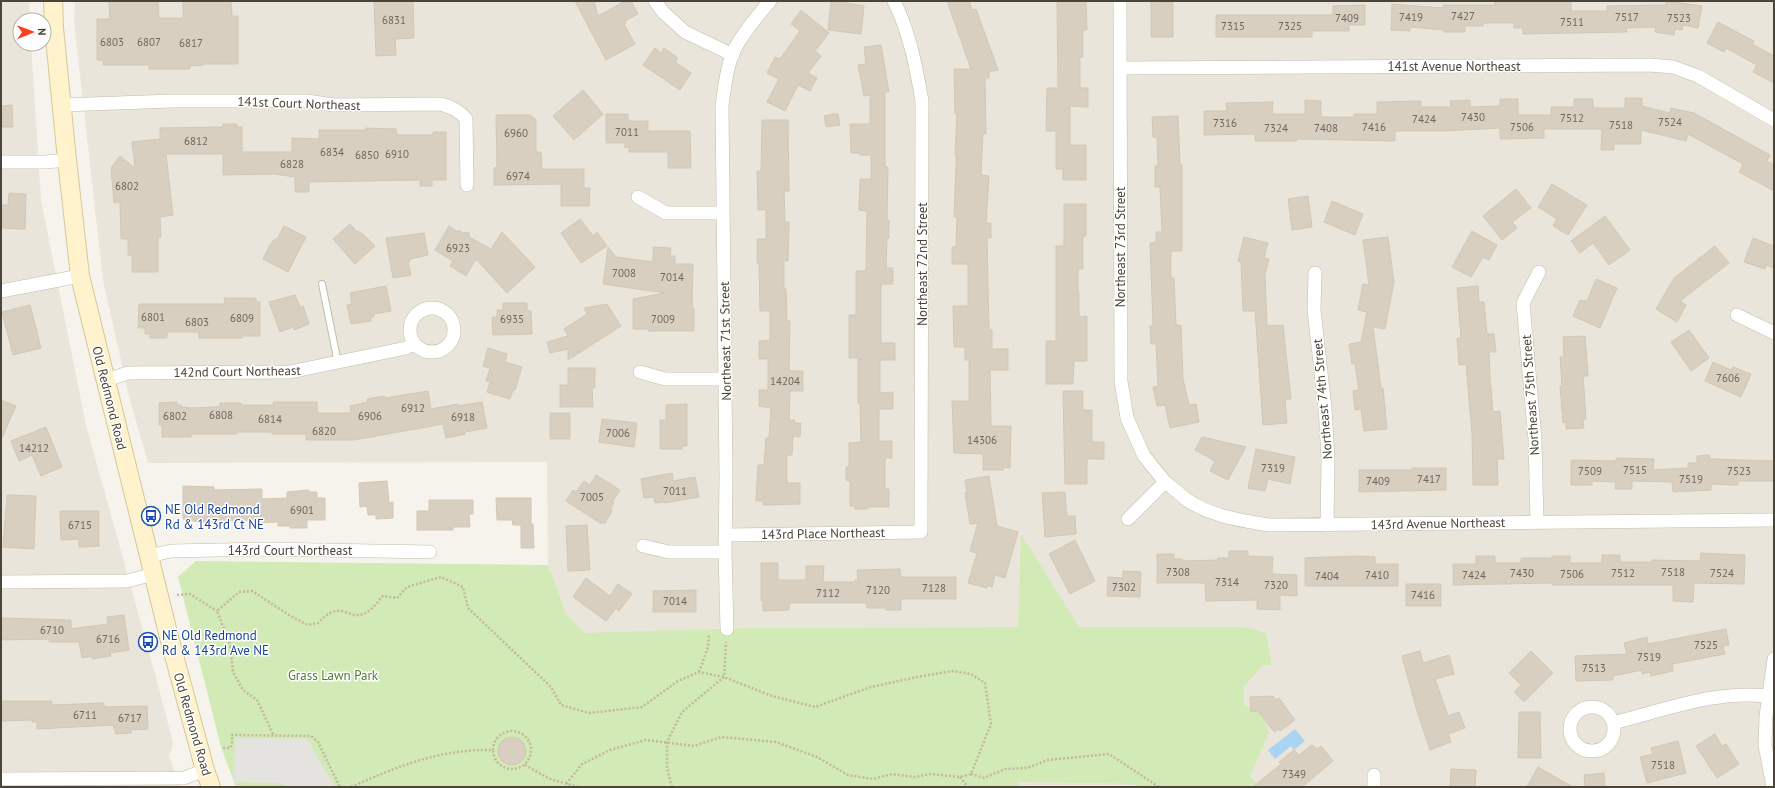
<svg xmlns="http://www.w3.org/2000/svg" width="1775" height="788" font-family="'PT Sans',sans-serif">
<rect width="100%" height="100%" fill="#f6f3ec"/>
<path fill="#eae5da" d="M1,1H29L30,20H20V44H31L41,200L86,425L157,681L173,743L169,757L181,787H1Z
M75,1H1774V787H1245L1244,627L749,628L549,635L547,462L148,463L129,396L103,280L74,21Z
M1018,782L1129,784L1143,787H1018Z"/>
<path fill="#d2eab5" d="M1021,534L1079,627H1244L1266,633L1272,665H1263L1244,686V705L1262,712L1269,733L1250,776L1259,787H1143L1129,784L1018,782V787H236L221,747L178,577L196,561L548,565L566,614L585,633L749,628L1018,627Z"/>
<path fill="#e5e3e0" d="M235,738L307,739L335,787H286L283,783L234,782Z"/>
<path fill="#a9d4f2" d="M1295,729L1305,741L1294,750L1291,746L1275,759L1268,750Z"/>
<path fill="#d8cfc1" stroke="#d3c7b4" d="M109,1H158L159,18H183V1H231L232,16H238V64H203V65L190,66V69H149V65H103V60H97V19H110Z
M374,1H413L414,38L395,39L396,55L376,56Z
M575,1H594L598,16L625,1H631L638,14L625,21L626,23L624,24L635,44L606,60Z
M831,1H846V3L864,6L861,34L828,30Z
M947,1H969L972,10L976,9L998,70L989,72V78H985L986,134L983,133L981,175L989,176L986,223H991V238H987L989,330H992V349H1008V370H990L991,426H1011L1010,468L1004,467L1003,470H983V454L954,453L952,401H969V360H965V347H954L953,306H968V264H952V247H956L957,217H954L956,166V154H955L957,114H955L954,69H971Z
M1057,1H1086L1087,30H1083V57H1080V88H1088V107L1070,106V145H1086V180H1063V169H1056V131H1046L1047,88H1058Z
M1153,1L1173,2V37H1151V2Z
M1495,1H1571V11H1607V6L1666,5V1L1702,6L1698,28L1683,25L1682,30L1675,29L1674,35L1655,32L1656,27L1626,28L1627,32L1523,34V28H1514V23H1483V26H1465V32H1444V30L1410,27V31L1391,30L1392,4L1443,8V5H1495Z
M1365,5V25H1349V31H1312V37H1216V15H1333V6Z
M801,10L829,33L815,51L821,56L808,73L817,78L810,91L798,85L785,111L767,102L779,79L767,73L775,57L780,59L800,31L791,24Z
M1718,22L1754,41L1752,44L1774,56V83L1753,72L1757,65L1726,48L1724,52L1707,43Z
M881,45L889,92H885V167H888L887,220H889V238H887L886,268H893V284H881V343H895V360H880V393L893,392V409H879V441H892V458H885V489H889V507H867V509H855V506H850V481L846,480V467H849V443L861,442L860,403H858V358H849V315H856V271H865L866,268L867,211L859,210L860,179H871V155H860L859,153H851L850,124H870V95L864,96L858,65L866,64L864,47Z
M655,48L661,53L664,48L678,58L675,62L691,73L680,90L643,65Z
M583,90L603,114L574,140L553,116Z
M1625,98H1642V106L1670,113L1671,108L1694,113L1770,155L1767,161L1774,165V191L1739,172L1743,164L1688,134L1686,141L1641,130V144H1614V150H1601L1602,129H1544V138L1500,139V128L1446,131H1395V141L1297,139V141H1255V134L1204,135V111H1227L1226,103L1273,102L1272,114H1305V100L1321,101V117H1354V114H1377V102L1421,101V107H1451L1450,101L1470,100V107L1500,106V99H1518V115H1551V107H1574V99H1593V108H1625Z
M12,105L13,127H1V106Z
M606,114H628V121H648V131H690L691,168H668V152H629V147L625,148V143H606Z
M832,114H838L840,125L826,127L824,116Z
M496,115H530L536,120V152H541L542,169H584V188H590L589,206H561V184L494,185V168L497,167Z
M1178,116L1180,165H1182V251H1171V278H1174L1176,325H1181L1183,379L1189,405L1196,404L1199,422L1170,428L1165,405L1157,406L1153,387L1158,386L1156,344H1151L1150,326H1153L1150,243L1156,242V232H1162L1160,187H1155V166H1158L1157,137H1153L1152,117Z
M762,120H788L789,191H784L785,222H789L788,261H784V289H786L787,321H790L789,369L790,371H803V391H790L789,420H795L794,423H801L800,437L793,436L792,455H787V483H800V504L763,505V501H756L758,465H764L766,438H769L771,408L759,406V390H768V359H759V341L770,340V311H760L759,263H757V239H766V210H758L757,171H761Z
M223,124H237V127H242V152H292V138L319,139V130H366V128L396,129L397,135H433V132H446V180H432V186H420V180L309,182V192H295V177L274,174L223,175V154H166L173,215L160,217L161,237H158V272H132V255H128V239H121L120,202L114,203L111,168L120,156L135,168L132,142L160,139V128L223,127Z
M1552,184L1587,205L1568,235L1553,226L1557,219L1538,207Z
M1516,189L1531,208L1512,222L1517,228L1502,240L1483,216Z
M9,193L26,194L25,229L1,228V205H8Z
M1308,196L1312,227L1292,230L1288,199Z
M1332,201L1363,214L1355,235L1324,222Z
M1064,204H1086V236H1083V269H1078V292H1079V317L1087,316V361H1074L1073,384H1046V341H1056V246H1064Z
M1605,216L1630,250L1609,265L1593,243L1580,253L1571,241Z
M580,219L593,236L597,232L607,246L581,263L561,233Z
M350,224L357,232L358,231L364,235L375,246L355,264L333,239Z
M284,226L306,237L288,272L263,259L270,245L274,240L277,239Z
M449,226L458,232L459,230L463,233L469,232V237L491,249L502,232L535,267L507,293L476,259L466,276L450,266L453,261L435,250Z
M1472,231L1497,245L1489,260L1483,257L1471,277L1452,267Z
M424,233L428,255L410,259V261L408,262L411,275L393,278L386,238Z
M1244,237L1268,243L1264,258L1269,259L1265,274L1267,326L1283,325L1291,399H1285L1287,423L1263,425L1255,311H1243L1241,262L1238,261Z
M1388,237L1394,282L1385,329L1373,327L1381,388H1383L1387,429L1364,431L1361,409L1355,410L1353,391L1359,390L1355,364H1352L1349,344L1361,342L1367,312L1358,310L1363,284L1369,285L1363,240Z
M1753,238L1774,246V268L1766,265L1765,269L1744,262Z
M1715,246L1729,263L1680,301L1686,305L1677,322L1656,309L1674,278Z
M608,247L616,257L653,262V247L671,248L670,256H675V264H693L692,308H694V331H648V329H633V299L665,293L603,284Z
M1596,279L1617,288L1600,328L1573,316L1580,300L1587,301Z
M386,286L391,311L374,314V317H371V321L351,324L347,305L352,304L350,293Z
M1478,286L1479,302H1484L1487,334H1494L1496,352H1489L1490,376L1493,412L1500,411L1504,459H1497L1498,485H1473L1472,434L1466,364L1459,365L1457,338H1461L1457,288Z
M295,295L300,307L303,306L309,324L294,330L293,327L280,332L269,302Z
M224,298H256V302H260V336H242V338H199V332H167V338H150V334H145V328H138L139,304H225Z
M503,303H527V311H531L532,334L493,335L492,317H497V310H503Z
M607,304L621,326L568,360V349L550,353L547,342L568,336L564,329L587,314L584,308Z
M30,305L41,348L13,355L2,312Z
M1689,330L1709,358L1691,371L1671,342Z
M1585,336L1588,376H1583L1586,419L1583,420L1584,428L1566,429V422L1563,423L1560,386H1562L1560,357H1564L1563,337Z
M488,348L507,354L505,362L522,367L515,390H513L510,399L487,392L490,382L486,381L490,368L483,366Z
M1713,362L1731,370L1733,367L1751,374L1741,397L1705,381Z
M568,368H595V388H592L593,407H560V385H568Z
M428,391L431,409L458,404V406L482,402L487,428L465,432V434L446,438L443,424L354,440H306V434H272V432H237V434H191V437H162V425H159V403L177,402V405H181V407L191,408L217,407L220,406V403H241V405H274L273,402H317V413H351L350,406L368,402L367,399L384,396L385,398Z
M1063,391H1083V410H1092V442H1104V459H1087V484H1065Z
M1,400L16,406L1,440Z
M687,404V446H682V449H660V420H666V405Z
M550,413H570V439H550Z
M602,419L637,423L634,447L599,442Z
M46,427L62,467L41,476L32,455L19,461L11,441Z
M1202,437L1246,447L1228,480L1210,471L1215,461L1195,450Z
M1256,449L1295,457L1290,484L1268,479L1265,491L1248,488Z
M1709,455L1710,459L1774,461V481H1738V485L1711,484V490L1673,492L1672,482L1632,481V489H1615L1616,482L1592,481V485H1571V460L1616,461V458L1654,459L1653,470L1688,468V463H1697V456Z
M1412,468H1446V490L1359,492V470H1412Z
M672,473L673,481L695,477L699,497L665,503V502L655,503L654,497L644,498L641,479Z
M596,475L620,490L612,502L614,503L610,510L612,511L605,523H600L566,501L573,490L576,492L584,481L590,485Z
M989,476L997,526L1018,532L1005,578L995,575L992,587L987,585V588L968,583L977,553L970,551L978,523L970,524L965,493H967L965,480Z
M387,481L389,503L393,502V518L376,519V515H368L367,506L360,507L359,483Z
M183,486L214,487V490L262,489V499L287,498V492L309,490V492H317V498H325V520H307V528H290V526H278V522L249,523V520L199,522L183,519Z
M1065,492L1067,516H1075L1076,534L1045,537L1042,493Z
M7,495L36,496L34,549L3,547Z
M496,498H531V524H533L534,548H521V525H513L512,520H497Z
M429,500H473V514H469L470,527H453V530H417V511H429Z
M60,511H99V546L79,547V539L61,540Z
M587,525L590,570L568,571L566,526Z
M1075,540L1095,581L1070,594L1049,554Z
M1229,551H1248V556L1273,557L1272,574L1297,575V596L1280,595V610L1257,609V600L1206,601L1205,583H1157V554H1174V559H1182V561L1218,560V558H1229Z
M1701,553L1745,555L1744,584L1694,583L1693,602L1673,601V585H1552V583L1453,585V564H1476V556H1495V563H1521V558H1552V556H1570V563H1602V555H1620V562H1652V560L1700,561Z
M1356,556L1375,557V564H1398V586H1305V558Z
M761,563H778V580H806V566H824L823,582H855V580H858L857,570L900,569L901,577H956V599H901V610H886L885,608H867V603H789V610L763,611V601H761Z
M1123,571L1141,572L1140,597L1107,596L1108,577L1123,578Z
M586,578L610,596L618,584L632,594L619,611L616,608L606,621L573,597Z
M1406,584H1441V606H1406Z
M696,590V612H653V591Z
M124,615L129,650L110,653L111,656L92,659V656L82,658L79,642H49V639L1,640V618L71,620V629L108,624L107,617Z
M1726,629L1729,645L1723,646L1725,654L1672,664L1673,671L1651,676L1650,672L1642,674V670L1613,676V680L1576,681L1575,656L1627,654L1624,643L1647,637L1648,644Z
M1420,651L1423,663L1449,655L1454,674L1435,679L1448,716L1459,712L1465,728L1448,734L1451,742L1430,750L1417,711L1402,656Z
M1531,651L1553,673L1524,702L1514,692L1521,685L1509,673Z
M1273,696L1276,700L1279,698L1295,720L1280,731L1279,729L1274,732L1258,711L1251,712L1250,697Z
M1,701H52V705L104,703V707L147,706L148,729L131,730V733L116,734L113,725L37,729V722H32V720L1,721Z
M1519,712H1540L1541,758H1518Z
M1715,734L1722,746L1726,744L1739,764L1717,778L1696,746Z
M498 751a14 14 0 1 1 28 0a14 14 0 1 1-28 0Z
M1678,741L1686,773L1647,783L1640,757L1653,754L1651,748Z
M1312,745L1317,749L1321,746L1333,761L1302,787H1253L1281,764L1279,762L1294,750L1299,755Z
M1538,767L1573,787H1527Z
M1451,769L1476,770L1475,787H1450Z
M1604,773L1605,787H1585L1584,775Z"/>
<g fill="none" stroke-linecap="round" stroke-linejoin="round">
<defs>
<path id="lane" d="M322,284L338,363"/>
<path id="street" d="M655,1L663,12L685,32L733,55
M1120,1L1121,381L1127,418L1144,456L1165,482
M1120,68L1650,65L1673,67L1698,76L1774,120
M62,105L172,101H307L333,105L441,104C452,108 459,110 466,119L467,185
M1,162H45L67,160
M638,197L666,213H723
M1315,273L1314,310L1325,408L1328,458L1327,525
M1,291L80,276
M410 330a22 22 0 1 1 44 0a22 22 0 1 1-44 0Z
M1737,315L1774,333
M640,372L665,379H725
M106,380L128,373L290,372L406,348L414,343
M1128,519L1165,482C1173,488 1180,494 1187,500C1211,516 1240,520 1268,525L1774,520
M1537,521L1535,440L1523,303L1539,272
M726,535L921,532L922,101C916,67 910,33 894,1
M643,546L669,552H725
M149,556L171,551L265,549L430,552
M1,582L127,581L154,574
M727,629L725,552L726,478L722,106C725,85 727,61 738,43C747,28 759,14 770,1
M1570 729a22 22 0 1 1 44 0a22 22 0 1 1-44 0Z
M1613,723C1665,710 1720,688 1774,697
M1,779L184,778L205,770
M1374,787V775
M1773,787L1765,745L1766,716L1774,659"/>
<path id="secondary" d="M53,1L54,28L67,160L80,276L169,637L205,770L211,787"/>
</defs>
<use href="#lane" stroke="#c2bbae" stroke-width="8"/>
<use href="#street" stroke="#c2bbae" stroke-width="14"/>
<use href="#secondary" stroke="#d6c79b" stroke-width="20"/>
<path stroke="#c4b79f" stroke-width="2.5" stroke-dasharray="2 2" stroke-linecap="butt" d="M177,595L190,594L217,611
M699,672L708,647L709,634
M493 750a19 19 0 1 1 38 0a19 19 0 1 1-38 0Z
M273,734L257,700L243,690L233,672L230,644L217,611L239,592L252,591L289,615L308,625L318,623C343,596 348,624 367,612C373,609 378,601 383,596L397,598L407,587L441,577L463,587L468,608L551,687L561,705L589,713L642,707L678,681L699,672L724,677L772,696L815,707L871,687L922,676L953,671L971,674L985,683L991,724L971,774L960,777L931,774L915,777L892,774L873,779L848,775L817,757L776,742L721,737L694,746L646,740L610,750L582,764L566,784
M223,748H230L232,745V735L311,736L318,742L340,787
M525,765L550,779L578,787
M971,774L984,778L1005,769L1027,768L1048,760L1109,754L1159,787
M960,777L968,787
M351,787C399,766 439,749 493,750
M672,787L667,768V742L682,712L724,677L726,642"/>
<use href="#lane" stroke="#fff" stroke-width="6"/>
<use href="#street" stroke="#fff" stroke-width="13"/>
<use href="#secondary" stroke="#fff3cd" stroke-width="18"/>
</g>
<defs>
<symbol id="bus-ring" viewBox="-11 -11 22 22"><circle r="9.5" fill="#fff" stroke="#1a4fb4" stroke-width="1.5"/><path d="M-5-6H5V4H4V6H2V4H-2V6H-4V4H-5ZM-3.5-4V0h7V-4ZM-3.5 1.2v1.5H-2V1.2ZM2 1.2v1.5H3.5V1.2Z" fill="#1a4fb4"/></symbol>
</defs>
<g fill-rule="evenodd">
<use href="#bus-ring" x="140" y="505" width="22" height="22"/>
<use href="#bus-ring" x="137" y="631" width="22" height="22"/>
</g>
<g text-anchor="middle" stroke-width="3" stroke-linejoin="round" paint-order="stroke">
<g font-size="11" fill="#6e675b">
<text x="1463" y="20">7427</text>
<text x="1411" y="21">7419</text>
<text x="1627" y="21">7517</text>
<text x="1347" y="22">7409</text>
<text x="1679" y="22">7523</text>
<text x="394" y="24">6831</text>
<text x="1572" y="26">7511</text>
<text x="1233" y="30">7315</text>
<text x="1290" y="30">7325</text>
<text x="112" y="46">6803</text>
<text x="149" y="46">6807</text>
<text x="191" y="47">6817</text>
<text x="1473" y="121">7430</text>
<text x="1572" y="122">7512</text>
<text x="1424" y="123">7424</text>
<text x="1670" y="126">7524</text>
<text x="1225" y="127">7316</text>
<text x="1621" y="129">7518</text>
<text x="1374" y="131">7416</text>
<text x="1522" y="131">7506</text>
<text x="1276" y="132">7324</text>
<text x="1326" y="132">7408</text>
<text x="627" y="136">7011</text>
<text x="516" y="137">6960</text>
<text x="196" y="145">6812</text>
<text x="332" y="156">6834</text>
<text x="397" y="158">6910</text>
<text x="367" y="159">6850</text>
<text x="292" y="168">6828</text>
<text x="518" y="180">6974</text>
<text x="127" y="190">6802</text>
<text x="458" y="252">6923</text>
<text x="624" y="277">7008</text>
<text x="672" y="281">7014</text>
<text x="153" y="321">6801</text>
<text x="242" y="322">6809</text>
<text x="512" y="323">6935</text>
<text x="663" y="323">7009</text>
<text x="197" y="326">6803</text>
<text x="1728" y="382">7606</text>
<text x="785" y="385">14204</text>
<text x="413" y="412">6912</text>
<text x="221" y="419">6808</text>
<text x="175" y="420">6802</text>
<text x="370" y="420">6906</text>
<text x="463" y="421">6918</text>
<text x="270" y="423">6814</text>
<text x="324" y="435">6820</text>
<text x="618" y="437">7006</text>
<text x="982" y="444">14306</text>
<text x="34" y="452">14212</text>
<text x="1273" y="472">7319</text>
<text x="1635" y="474">7515</text>
<text x="1590" y="475">7509</text>
<text x="1739" y="475">7523</text>
<text x="1429" y="483">7417</text>
<text x="1691" y="483">7519</text>
<text x="1378" y="485">7409</text>
<text x="675" y="495">7011</text>
<text x="592" y="501">7005</text>
<text x="302" y="514">6901</text>
<text x="80" y="529">6715</text>
<text x="1178" y="576">7308</text>
<text x="1673" y="576">7518</text>
<text x="1522" y="577">7430</text>
<text x="1623" y="577">7512</text>
<text x="1722" y="577">7524</text>
<text x="1572" y="578">7506</text>
<text x="1377" y="579">7410</text>
<text x="1474" y="579">7424</text>
<text x="1327" y="580">7404</text>
<text x="1227" y="586">7314</text>
<text x="1276" y="589">7320</text>
<text x="1124" y="591">7302</text>
<text x="934" y="592">7128</text>
<text x="878" y="594">7120</text>
<text x="828" y="597">7112</text>
<text x="1423" y="599">7416</text>
<text x="675" y="605">7014</text>
<text x="52" y="634">6710</text>
<text x="108" y="643">6716</text>
<text x="1706" y="649">7525</text>
<text x="1649" y="661">7519</text>
<text x="1594" y="672">7513</text>
<text x="85" y="719">6711</text>
<text x="130" y="722">6717</text>
<text x="1663" y="769">7518</text>
<text x="1294" y="778">7349</text>
</g>
<g font-size="13" fill="#4b4439" stroke="#fff">
<text x="1454" y="71">141st Avenue Northeast</text>
<text transform="translate(299 103) rotate(2)" y="5">141st Court Northeast</text>
<text transform="translate(1120 247) rotate(-90)" y="5">Northeast 73rd Street</text>
<text transform="translate(922 264) rotate(-90)" y="5">Northeast 72nd Street</text>
<text transform="translate(725 341) rotate(-91)" y="5">Northeast 71st Street</text>
<text transform="translate(237 371) rotate(-1)" y="5">142nd Court Northeast</text>
<text transform="translate(1530 395) rotate(-94)" y="5">Northeast 75th Street</text>
<text transform="translate(110 398) rotate(76)" y="5">Old Redmond Road</text>
<text transform="translate(1322 399) rotate(-95)" y="5">Northeast 74th Street</text>
<text transform="translate(1438 523) rotate(-1)" y="5">143rd Avenue Northeast</text>
<text transform="translate(823 533) rotate(-1)" y="5">143rd Place Northeast</text>
<text x="290" y="555">143rd Court Northeast</text>
<text transform="translate(193 724) rotate(74)" y="5">Old Redmond Road</text>
</g>
<g font-size="13" fill="#164399" stroke="#fff" text-anchor="start">
<text x="165" y="514">NE Old Redmond<tspan x="165" dy="15">Rd &amp; 143rd Ct NE</tspan></text>
<text x="162" y="640">NE Old Redmond<tspan x="162" dy="15">Rd &amp; 143rd Ave NE</tspan></text>
</g>
<g font-size="13" fill="#4a7f2a" stroke="#fff">
<text x="333" y="680">Grass Lawn Park</text>
</g>
</g>
<rect width="1775" height="788" fill="none" stroke="#4b4439" stroke-width="4"/>
<g transform="translate(32 32) rotate(89)"><circle r="19" fill="#ffffff" stroke="#b7b4b0"/>
<path d="M0-3L7 15L0 10L-7 15Z" fill="#fc3f1d"/>
<text y="-6" font-size="11" font-weight="bold" text-anchor="middle" fill="#4b4439">N</text>
</g>
</svg>
